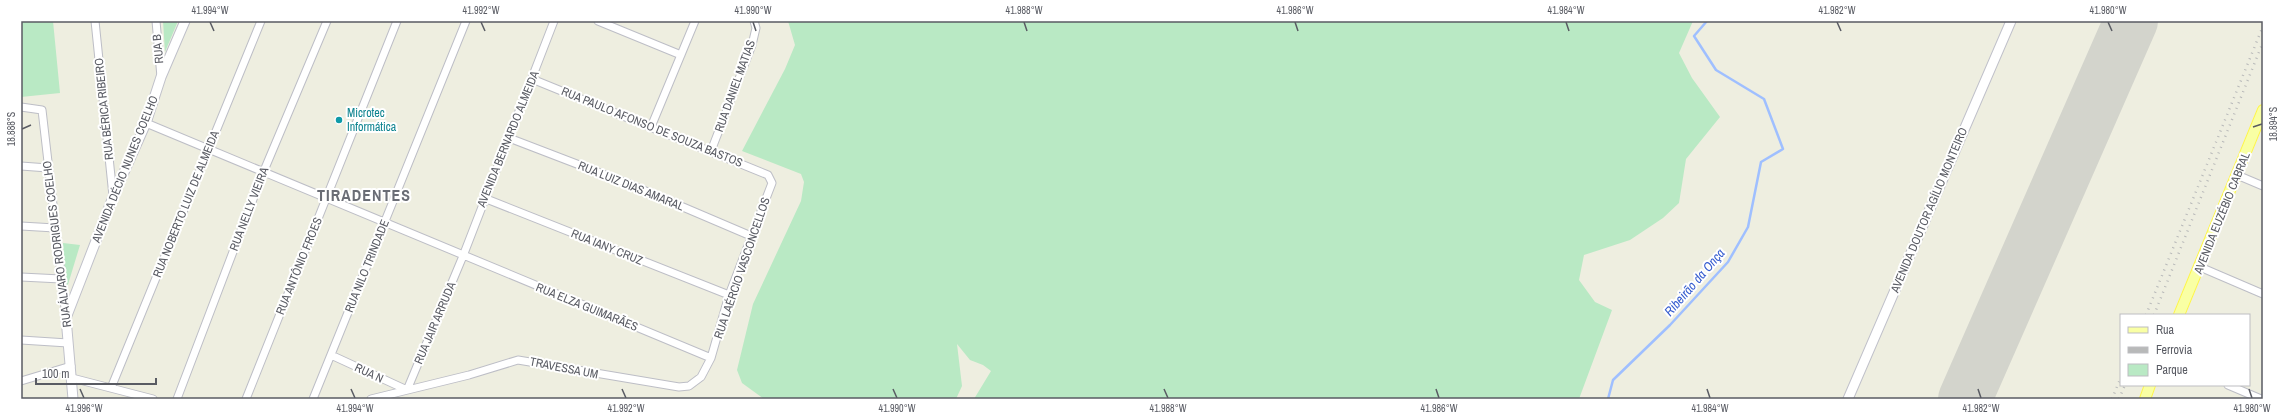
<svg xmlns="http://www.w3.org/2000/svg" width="2284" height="420" font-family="'Archivo Narrow',sans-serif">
<rect width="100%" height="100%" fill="#eeeee0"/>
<path fill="#b9e9c4" d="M21,21H53L60,93L21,97Z
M163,21H178L165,52Z
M788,21H1693L1679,53L1692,78L1720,117L1686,159L1679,203L1663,218L1630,240L1584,255L1579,280L1595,302L1612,310L1579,399H974L991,371L983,365L970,360L957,344L962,386L956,399H764L742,383L737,370L753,304L801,201L804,182L801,174L742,151L785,69L795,45Z
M63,243L80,245L66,291Z"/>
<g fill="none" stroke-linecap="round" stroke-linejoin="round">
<path stroke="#9fbfff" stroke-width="2.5" d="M1608,399L1613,380L1670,325L1728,262L1748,227L1761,162L1783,149L1764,99L1716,70L1694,36L1707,21"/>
<path stroke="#d3d4cc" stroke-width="54" d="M1965,399L2131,21"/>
<defs>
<path id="street" d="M95,21L113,196
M156,21L161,77
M598,21L681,55
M21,107L42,110L66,317
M146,123L711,358
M651,127L695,21
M509,138L629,184L751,236
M711,151L752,45L756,28L754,21
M21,166L48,168
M2237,175L2263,186
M484,198L729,295
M21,226L55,228
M2200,267L2263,294
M21,277L61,279
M21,340L68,343
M331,355L407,390
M72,378L153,399
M21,381L71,366
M2228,385L2261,399
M111,388L261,21
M407,390L463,256L554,21
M177,399L263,173L327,21
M246,399L397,21
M313,399L466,21
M371,399L469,375L518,360L679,387L689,386L701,377L711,358L729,295L772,183L768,175L532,79"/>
<path id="secondary" d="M73,399L66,318L113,197L146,123L161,77L185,21
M1848,399L2011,21"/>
<path id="primary" d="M2179,315L2263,110
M2145,399L2150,385"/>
</defs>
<use href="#street" stroke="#bdbec6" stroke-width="9"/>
<use href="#secondary" stroke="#c0c1ca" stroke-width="11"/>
<use href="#primary" stroke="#fff648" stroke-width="12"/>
<use href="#street" stroke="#fff" stroke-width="7"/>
<use href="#secondary" stroke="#fff" stroke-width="9"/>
<use href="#primary" stroke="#f9ffa4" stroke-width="10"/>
<path stroke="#b8b9b9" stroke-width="2.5" stroke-dasharray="1 5" stroke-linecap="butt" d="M2146,315L2263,26
M2154,315L2263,42
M2112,399L2121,377
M2119,399L2125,385"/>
</g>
<path fill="none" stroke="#595b63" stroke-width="1.5" d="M210,22L214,31M481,22L485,31M753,22L756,31M1024,22L1027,31M1295,22L1298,31M1566,22L1569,31M1837,22L1841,31M2108,22L2112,31M2253,127L2262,124M22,129L31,125M80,389L84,398M351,389L355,398M622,389L626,398M893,389L897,398M1164,389L1168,398M1436,389L1439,398M1707,389L1710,398M1978,389L1981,398M2249,389L2252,398"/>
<circle fill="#0f9aa8" stroke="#fff" stroke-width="1.5" cx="339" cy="120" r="4"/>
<g text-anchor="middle" stroke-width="4" stroke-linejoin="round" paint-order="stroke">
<g font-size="12" fill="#595b63" stroke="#fff">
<text transform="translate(158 49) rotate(-95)" y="4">RUA B</text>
<text transform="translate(735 86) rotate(-70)" y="4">RUA DANIEL MATIAS</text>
<text transform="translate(104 109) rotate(-96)" y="4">RUA BÉRICA RIBEIRO</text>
<text transform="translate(652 127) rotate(22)" y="4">RUA PAULO AFONSO DE SOUZA BASTOS</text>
<text transform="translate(508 139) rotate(-68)" y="4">AVENIDA BERNARDO ALMEIDA</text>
<text transform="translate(125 169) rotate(-68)" y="4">AVENIDA DÉCIO NUNES COELHO</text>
<text transform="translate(631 186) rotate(22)" y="4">RUA LUIZ DIAS AMARAL</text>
<text transform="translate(186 204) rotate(-68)" y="4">RUA NOBERTO LUIZ DE ALMEIDA</text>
<text transform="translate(249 209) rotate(-69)" y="4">RUA NELLY VIEIRA</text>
<text transform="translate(1929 210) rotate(-67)" y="4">AVENIDA DOUTOR AGÍLIO MONTEIRO</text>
<text transform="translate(2222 213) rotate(-68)" y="4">AVENIDA EUZÉBIO CABRAL</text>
<text transform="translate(57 244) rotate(-97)" y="4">RUA ÁLVARO RODRIGUES COELHO</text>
<text transform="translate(607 247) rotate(22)" y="4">RUA IANY CRUZ</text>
<text transform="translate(299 266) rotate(-68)" y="4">RUA ANTÔNIO FROES</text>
<text transform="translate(367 266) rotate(-68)" y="4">RUA NILO TRINDADE</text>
<text transform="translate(742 268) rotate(-71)" y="4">RUA LAÉRCIO VASCONCELLOS</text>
<text transform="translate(587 307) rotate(22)" y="4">RUA ELZA GUIMARÃES</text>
<text transform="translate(435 323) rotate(-67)" y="4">RUA JAIR ARRUDA</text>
<text transform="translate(564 368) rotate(11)" y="4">TRAVESSA UM</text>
<text transform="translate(369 373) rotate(25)" y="4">RUA N</text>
</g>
<g font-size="12" fill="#0d838f" stroke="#fff" text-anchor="start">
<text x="347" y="117">Microtec<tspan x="347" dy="14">Informática</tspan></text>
</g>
<g font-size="13" font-style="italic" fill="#355ccf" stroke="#fff">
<text transform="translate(1694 282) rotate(-49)" y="5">Ribeirão da Onça</text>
</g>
<g font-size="16" font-weight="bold" letter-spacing="1" fill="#6a6d75" stroke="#fff">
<text x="364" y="201">TIRADENTES</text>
</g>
</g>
<rect width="2284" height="420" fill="none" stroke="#ffffff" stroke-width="44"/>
<rect x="2120" y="314" width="130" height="72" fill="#ffffff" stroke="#bdbdc1"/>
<rect x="2128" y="327" width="20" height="6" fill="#f9ffa4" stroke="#bdbdc1"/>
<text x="2156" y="334" font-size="12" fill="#595b63">Rua</text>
<rect x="2128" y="347" width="20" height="6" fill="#b8b9b9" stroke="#bdbdc1"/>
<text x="2156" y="354" font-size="12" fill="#595b63">Ferrovia</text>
<rect x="2128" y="364" width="20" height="12" fill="#b9e9c4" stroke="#bdbdc1"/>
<text x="2156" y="374" font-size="12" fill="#595b63">Parque</text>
<path d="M36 378v6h120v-6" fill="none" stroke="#595b63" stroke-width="2"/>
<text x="42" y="378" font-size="12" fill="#595b63" stroke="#ffffff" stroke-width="3" paint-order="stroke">100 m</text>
<rect x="22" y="22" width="2240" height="376" fill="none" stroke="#595b63" stroke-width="1.5"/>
<g font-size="10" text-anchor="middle" fill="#595b63">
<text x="210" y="14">41.994°W</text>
<text x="481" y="14">41.992°W</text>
<text x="753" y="14">41.990°W</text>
<text x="1024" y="14">41.988°W</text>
<text x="1295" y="14">41.986°W</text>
<text x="1566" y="14">41.984°W</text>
<text x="1837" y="14">41.982°W</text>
<text x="2108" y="14">41.980°W</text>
<text transform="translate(2273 124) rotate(-90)" y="4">18.894°S</text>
<text transform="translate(11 129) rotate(-90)" y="4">18.888°S</text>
<text x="84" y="412">41.996°W</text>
<text x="355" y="412">41.994°W</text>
<text x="626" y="412">41.992°W</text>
<text x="897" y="412">41.990°W</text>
<text x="1168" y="412">41.988°W</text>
<text x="1439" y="412">41.986°W</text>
<text x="1710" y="412">41.984°W</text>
<text x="1981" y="412">41.982°W</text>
<text x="2252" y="412">41.980°W</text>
</g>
</svg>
